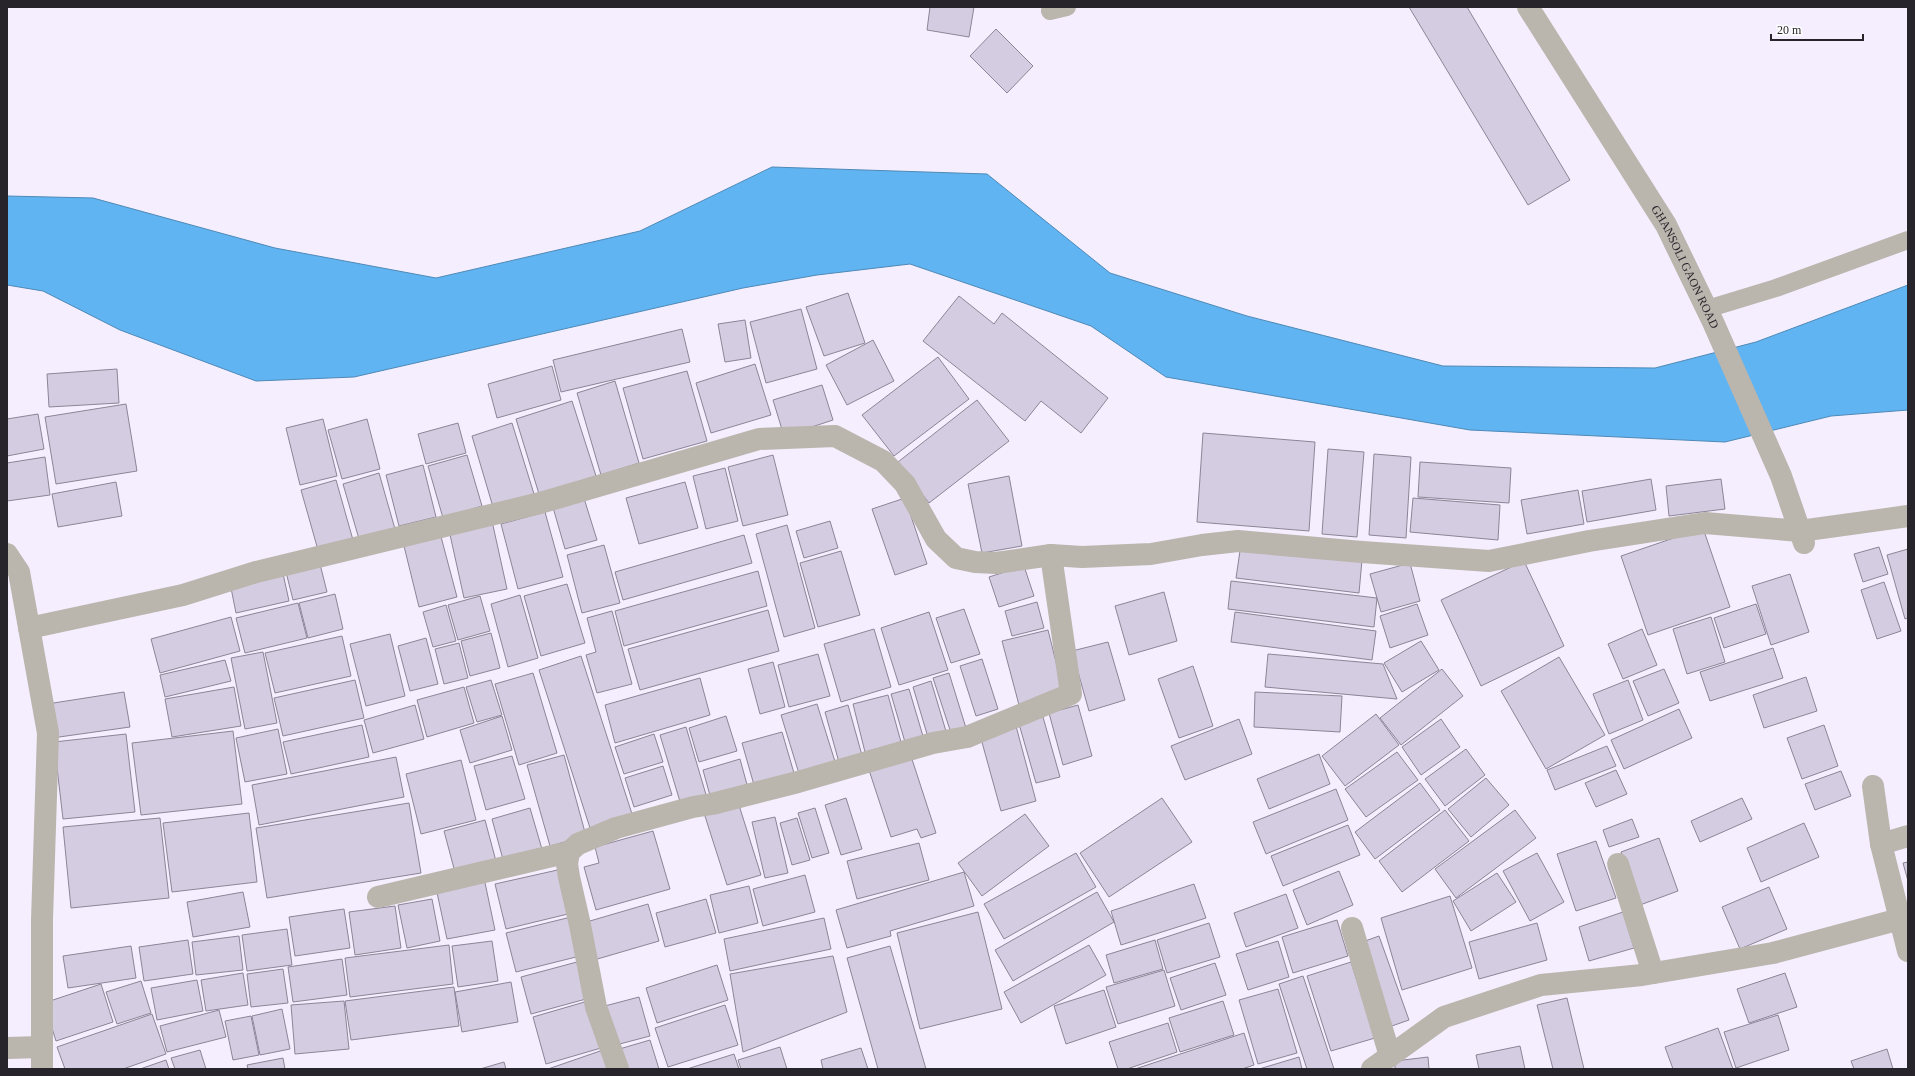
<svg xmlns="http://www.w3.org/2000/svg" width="1915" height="1076" font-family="'Times New Roman',serif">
<rect width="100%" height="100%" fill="#f4eefe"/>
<path fill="#60b4f2" stroke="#4f89b6" d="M772,167L987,174L1110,273L1247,316L1443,366L1655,368L1756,342L1908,285V410L1831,416L1725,442L1470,430L1166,377L1091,326L910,264L817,275L743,288L354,377L256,381L120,330L43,291L7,285V196L93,198L275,248L436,278L640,231Z"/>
<path fill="#d4cce0" stroke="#8c8597" d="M930,7H974L969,37L927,30Z
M1409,7H1467L1570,180L1528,205Z
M996,29L1033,66L1007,93L970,56Z
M848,293L865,343L824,356L806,307Z
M959,296L994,324L1002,313L1108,398L1081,433L1041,401L1025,421L923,341Z
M801,309L817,369L766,383L750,322Z
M745,320L751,358L725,362L718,324Z
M682,329L690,362L561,392L553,360Z
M873,340L894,381L847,405L826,365Z
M938,357L969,399L894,456L862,415Z
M755,364L771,415L711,433L696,383Z
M552,366L561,400L497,418L488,384Z
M117,369L119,403L49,407L47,374Z
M687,371L707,441L643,459L623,388Z
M615,381L639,463L601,475L577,393Z
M822,385L833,420L784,436L773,400Z
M977,400L1009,441L929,503L898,462Z
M572,401L596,476L539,494L516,419Z
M126,404L137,471L56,484L45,417Z
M38,414L44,449L7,456V419Z
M323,419L337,476L300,485L286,428Z
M367,419L380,469L342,479L328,430Z
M458,423L466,453L426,464L418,434Z
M512,423L534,494L493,507L472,436Z
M1203,433L1315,442L1309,531L1197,522Z
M1328,449L1364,452L1357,537L1322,534Z
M1374,454L1411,457L1406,538L1369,535Z
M467,455L482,506L443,518L428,466Z
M773,455L788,515L743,526L728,467Z
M45,457L50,495L7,501V463Z
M1420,462L1511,468L1509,503L1418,497Z
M423,465L436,517L399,526L386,475Z
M725,468L738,521L706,529L693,476Z
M379,473L395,529L359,539L343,484Z
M1009,476L1022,546L982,553L968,484Z
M1651,479L1656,510L1587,522L1582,491Z
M1721,479L1725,509L1669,516L1666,486Z
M336,480L353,540L318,550L301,490Z
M116,482L122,516L58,527L52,494Z
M685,482L698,528L639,544L626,498Z
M1578,490L1584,524L1527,534L1521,500Z
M583,495L597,540L565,549L552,504Z
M905,498L927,564L895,575L872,509Z
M1413,498L1500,505L1498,540L1410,532Z
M545,512L563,577L518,589L501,524Z
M492,521L507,589L464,598L449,530Z
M830,521L838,548L804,558L796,531Z
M787,525L815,628L784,637L756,534Z
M1703,528L1730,607L1648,635L1621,556Z
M440,533L457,597L419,607L403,542Z
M744,535L752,563L623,600L615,572Z
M1241,544L1362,560L1359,593L1236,578Z
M604,545L620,603L582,613L567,555Z
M1879,547L1888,574L1863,582L1854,554Z
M1908,549V618L1905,619L1887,555Z
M841,551L860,615L818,627L800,563Z
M319,560L327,592L293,600L285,568Z
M1524,561L1564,646L1481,686L1441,600Z
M1410,563L1420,601L1381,612L1370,574Z
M1024,566L1034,596L999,607L989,577Z
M282,569L289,601L236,613L230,583Z
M758,571L767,606L624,646L615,611Z
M1790,574L1809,632L1771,645L1752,586Z
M1231,581L1377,598L1374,627L1228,609Z
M1884,582L1901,631L1877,639L1861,590Z
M567,584L585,643L541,656L524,596Z
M1164,592L1177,641L1129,655L1115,606Z
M335,594L343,629L308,638L299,603Z
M520,595L538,658L508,667L491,604Z
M480,596L490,631L458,640L448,605Z
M1037,602L1044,628L1012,636L1005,611Z
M298,603L307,638L245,653L236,618Z
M1417,604L1428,635L1390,648L1380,616Z
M1756,604L1766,634L1724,648L1714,618Z
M446,605L456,641L433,647L423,612Z
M964,609L980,654L951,663L936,618Z
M768,610L779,651L640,690L628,649Z
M612,611L632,684L597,693L586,655L596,652L587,618Z
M929,612L948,670L899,685L881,628Z
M1235,612L1376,631L1372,660L1231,642Z
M231,617L240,651L160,673L151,639Z
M1711,617L1725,662L1687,674L1673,629Z
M874,629L891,687L841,702L824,644Z
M1642,629L1657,665L1623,679L1608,644Z
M1048,630L1064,694L1019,705L1002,641Z
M491,633L500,668L470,676L461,641Z
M390,634L405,696L366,706L350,644Z
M342,636L351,676L275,693L265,653Z
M426,638L438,684L410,691L398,646Z
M1421,641L1439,670L1402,692L1384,663Z
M1108,642L1125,700L1089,711L1072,651Z
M459,643L468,678L444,684L435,649Z
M1773,648L1783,678L1710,701L1700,672Z
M263,652L277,723L245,729L231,658Z
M818,654L830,696L789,707L778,665Z
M1268,654L1383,664L1397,699L1265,687Z
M581,656L633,817L591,831L539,670Z
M1559,657L1605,735L1546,769L1501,691Z
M982,659L998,709L976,716L960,666Z
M225,660L231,681L165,697L160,675Z
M773,662L785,707L760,714L748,669Z
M1193,666L1213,726L1179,738L1158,679Z
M1442,669L1463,696L1401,745L1380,718Z
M1664,669L1679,703L1648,716L1633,681Z
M533,673L557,753L519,765L495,684Z
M949,673L966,728L951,733L933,678Z
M1806,677L1817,711L1764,728L1753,695Z
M700,678L710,715L615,743L605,705Z
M355,680L364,718L283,736L274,698Z
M491,680L502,715L477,722L466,687Z
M1628,680L1643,720L1609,734L1593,694Z
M931,681L948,738L930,744L913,687Z
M234,687L241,726L172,737L165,699Z
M464,687L474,723L427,737L417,700Z
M909,689L925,743L907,749L891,694Z
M124,692L130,727L52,738L47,704Z
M1255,692L1342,696L1340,732L1254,727Z
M888,695L901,742L865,752L853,704Z
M817,704L837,768L801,780L781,715Z
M415,705L424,739L373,753L364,720Z
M848,705L863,759L840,766L825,712Z
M1078,705L1092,756L1063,765L1049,713Z
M1679,709L1692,738L1624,769L1611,740Z
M1376,714L1399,745L1345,786L1322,756Z
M502,716L512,750L470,763L460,730Z
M726,716L737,751L699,762L689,728Z
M1043,717L1060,777L1036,783L1019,724Z
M1239,719L1252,754L1185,780L1171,746Z
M1441,719L1460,747L1421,775L1402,747Z
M362,725L369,757L291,774L283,742Z
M1824,725L1838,766L1802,779L1787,738Z
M1016,726L1036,801L1001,811L980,735Z
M686,727L707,798L681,805L660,735Z
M278,729L287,774L245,782L236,738Z
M233,731L242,804L141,815L132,743Z
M782,732L796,780L756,792L742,743Z
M126,734L135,812L63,819L54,742Z
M654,734L663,762L624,774L615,747Z
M1607,746L1616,766L1555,790L1547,770Z
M1466,749L1485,775L1445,806L1425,779Z
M909,750L936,833L921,838L917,829L891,837L867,764Z
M1397,752L1418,780L1366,817L1345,789Z
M1319,754L1330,784L1269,809L1257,779Z
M564,755L586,836L550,846L527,765Z
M512,756L525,799L486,810L474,766Z
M396,757L404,797L259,825L252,785Z
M740,759L749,792L712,803L703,770Z
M461,760L476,820L421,834L406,774Z
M663,766L672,795L634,807L625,778Z
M1616,770L1627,794L1596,807L1585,783Z
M1841,771L1851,796L1815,810L1805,784Z
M1486,778L1509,805L1471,837L1448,809Z
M1420,783L1440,810L1375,859L1355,832Z
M1336,789L1348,820L1266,854L1253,822Z
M846,798L862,849L841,855L825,805Z
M1162,798L1192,842L1109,897L1080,853Z
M1742,798L1752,819L1700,842L1691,821Z
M738,802L761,875L727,885L704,813Z
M409,803L421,873L267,898L256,828Z
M530,808L544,856L505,867L492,819Z
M815,808L829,853L812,858L798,813Z
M1445,810L1469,841L1402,892L1379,861Z
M1515,810L1536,838L1456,898L1435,869Z
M249,813L257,882L172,892L163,823Z
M1025,814L1049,846L982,896L958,863Z
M775,817L788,873L765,878L752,822Z
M160,818L169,898L71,908L63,827Z
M797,818L810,860L792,865L780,823Z
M1632,819L1639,837L1609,847L1603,830Z
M485,820L497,865L456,876L444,831Z
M1804,823L1819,857L1761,882L1747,848Z
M1348,825L1360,855L1283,886L1271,856Z
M653,831L670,889L596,910L584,867L599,863L595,847Z
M1659,838L1678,891L1640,905L1621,852Z
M1596,841L1616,898L1576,911L1557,854Z
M919,843L929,880L857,899L847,861Z
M1076,853L1096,887L1004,939L984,904Z
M1537,853L1564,902L1530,921L1503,871Z
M1908,862V881L1903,863Z
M562,869L572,913L506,929L495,884Z
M1339,871L1353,905L1307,925L1293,890Z
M964,872L974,906L890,931L891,936L847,948L836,910Z
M1497,873L1516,902L1471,931L1453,901Z
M805,875L815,912L763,926L753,889Z
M484,878L495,930L447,939L436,888Z
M1194,884L1206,918L1121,945L1111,911Z
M749,886L758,923L719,933L710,895Z
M1769,887L1787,929L1740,949L1722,907Z
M243,892L250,927L193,937L187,902Z
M1097,892L1114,922L1013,981L995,950Z
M1286,894L1298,928L1246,947L1234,913Z
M1450,896L1472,968L1402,990L1381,918Z
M432,899L440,941L407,948L398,905Z
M706,899L716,933L665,947L656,913Z
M648,904L659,941L594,960L583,923Z
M395,906L401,948L355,955L349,912Z
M344,909L350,948L295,956L289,917Z
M978,912L1002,1009L920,1029L897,933Z
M1623,912L1634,948L1589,961L1579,927Z
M571,917L580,956L516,972L506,933Z
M824,918L831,949L730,971L724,939Z
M1337,920L1348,956L1293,973L1282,937Z
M1209,923L1220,957L1167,973L1157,940Z
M1537,923L1547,960L1479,979L1469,942Z
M287,929L292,965L247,971L242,935Z
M239,936L243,970L196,975L192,942Z
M1379,936L1409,1020L1386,1028L1357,944Z
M188,940L193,974L144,981L139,947Z
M1155,940L1163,969L1114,983L1106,955Z
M492,941L498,981L458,987L452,946Z
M1278,941L1289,977L1248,990L1236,954Z
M449,945L453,984L350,997L345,958Z
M1089,945L1106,975L1021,1023L1004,992Z
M131,946L136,978L68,988L63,956Z
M890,946L926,1069H878L847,958Z
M833,956L847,1012L743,1052L730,974Z
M342,959L347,995L293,1002L288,967Z
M577,962L586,999L531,1014L521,977Z
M1351,962L1375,1038L1331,1051L1307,976Z
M1215,963L1226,995L1181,1010L1170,978Z
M717,965L728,1000L657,1023L646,988Z
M283,969L288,1003L251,1007L247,974Z
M1164,970L1175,1006L1118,1024L1106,987Z
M243,973L248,1005L206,1011L201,980Z
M1785,973L1797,1007L1749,1023L1737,989Z
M1303,976L1334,1069H1307L1279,984Z
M197,980L203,1011L157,1020L151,988Z
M141,981L151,1013L117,1024L106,992Z
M511,982L518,1022L462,1032L455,992Z
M101,984L113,1022L56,1041L44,1003Z
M454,987L459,1026L351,1040L345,1001Z
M1278,989L1297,1053L1258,1064L1239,1000Z
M1104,990L1116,1027L1066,1044L1054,1006Z
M639,997L650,1036L612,1046L601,1007Z
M1567,998L1584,1069H1553L1537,1005Z
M344,1001L349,1049L295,1054L291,1005Z
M588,1001L601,1048L546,1064L533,1017Z
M1223,1001L1234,1035L1180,1052L1169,1018Z
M725,1005L738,1045L668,1067L655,1028Z
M282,1009L290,1049L260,1055L252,1016Z
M219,1010L226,1037L167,1052L160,1026Z
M152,1014L166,1054L123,1069H65L57,1047Z
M1778,1015L1789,1050L1736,1068L1724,1032Z
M251,1016L259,1055L233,1060L225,1021Z
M1168,1023L1177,1052L1127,1069H1118L1109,1042Z
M1718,1028L1733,1069H1673L1665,1047Z
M1244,1033L1254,1065L1242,1069H1135Z
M650,1040L659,1069H622L616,1050Z
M1520,1046L1525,1069H1479L1476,1055Z
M780,1047L787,1069H741L738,1060Z
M861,1048L868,1069H823L821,1060Z
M1887,1049L1893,1069H1854L1851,1061Z
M200,1050L206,1069H175L171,1058Z
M603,1050L609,1069H548Z
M734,1054L739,1069H687Z
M1299,1057L1302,1069H1259Z
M1428,1057L1429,1069H1395V1061Z
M283,1058L285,1069H248L247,1065Z
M166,1060L169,1069H140Z
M504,1062L506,1069H480Z"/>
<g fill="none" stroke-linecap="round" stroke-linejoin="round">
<path stroke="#bab5ad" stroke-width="18" d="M1050,11L1067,7
M1707,309L1776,288L1908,240"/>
<g stroke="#bab5ad" stroke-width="22">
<path id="s1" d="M1528,7L1666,225L1713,322L1781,476L1804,543"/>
<path d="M7,554L19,572L48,733L42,920V1069"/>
<path d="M29,628L183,595L256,572L540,503L759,439L835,436L883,461L905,484L936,539L956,558L975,562L996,563L1051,555L1082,557L1151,554L1202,545L1238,541L1362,552L1489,561L1589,541L1705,523L1800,531L1908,516"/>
<path d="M1873,786L1881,844L1908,951"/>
<path d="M1881,844L1908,836"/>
<path d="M1618,864L1653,973"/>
<path d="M378,897L569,852"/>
<path d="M1352,928L1390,1056"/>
<path d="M7,1048L42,1047"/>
<path d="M618,1069L596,1007L580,925L569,877L567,864L569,852L578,844L616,828L693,807L712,804L798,782L933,743L967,737L1071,694L1051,555"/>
<path d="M1372,1069L1444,1017L1541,985L1642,975L1773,953L1900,919"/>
</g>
</g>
<g text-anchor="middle" stroke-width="3" stroke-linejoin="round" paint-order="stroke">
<g font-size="12" fill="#27242b" stroke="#fff">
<text dy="4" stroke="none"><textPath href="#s1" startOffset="304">GHANSOLI GAON ROAD</textPath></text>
</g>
</g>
<rect width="1915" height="1076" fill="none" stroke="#27242b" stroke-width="16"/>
<path d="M1771 34v6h92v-6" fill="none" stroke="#27242b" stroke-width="2"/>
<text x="1777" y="34" font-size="12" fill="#27242b" stroke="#ffffff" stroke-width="3" paint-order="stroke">20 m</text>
</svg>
